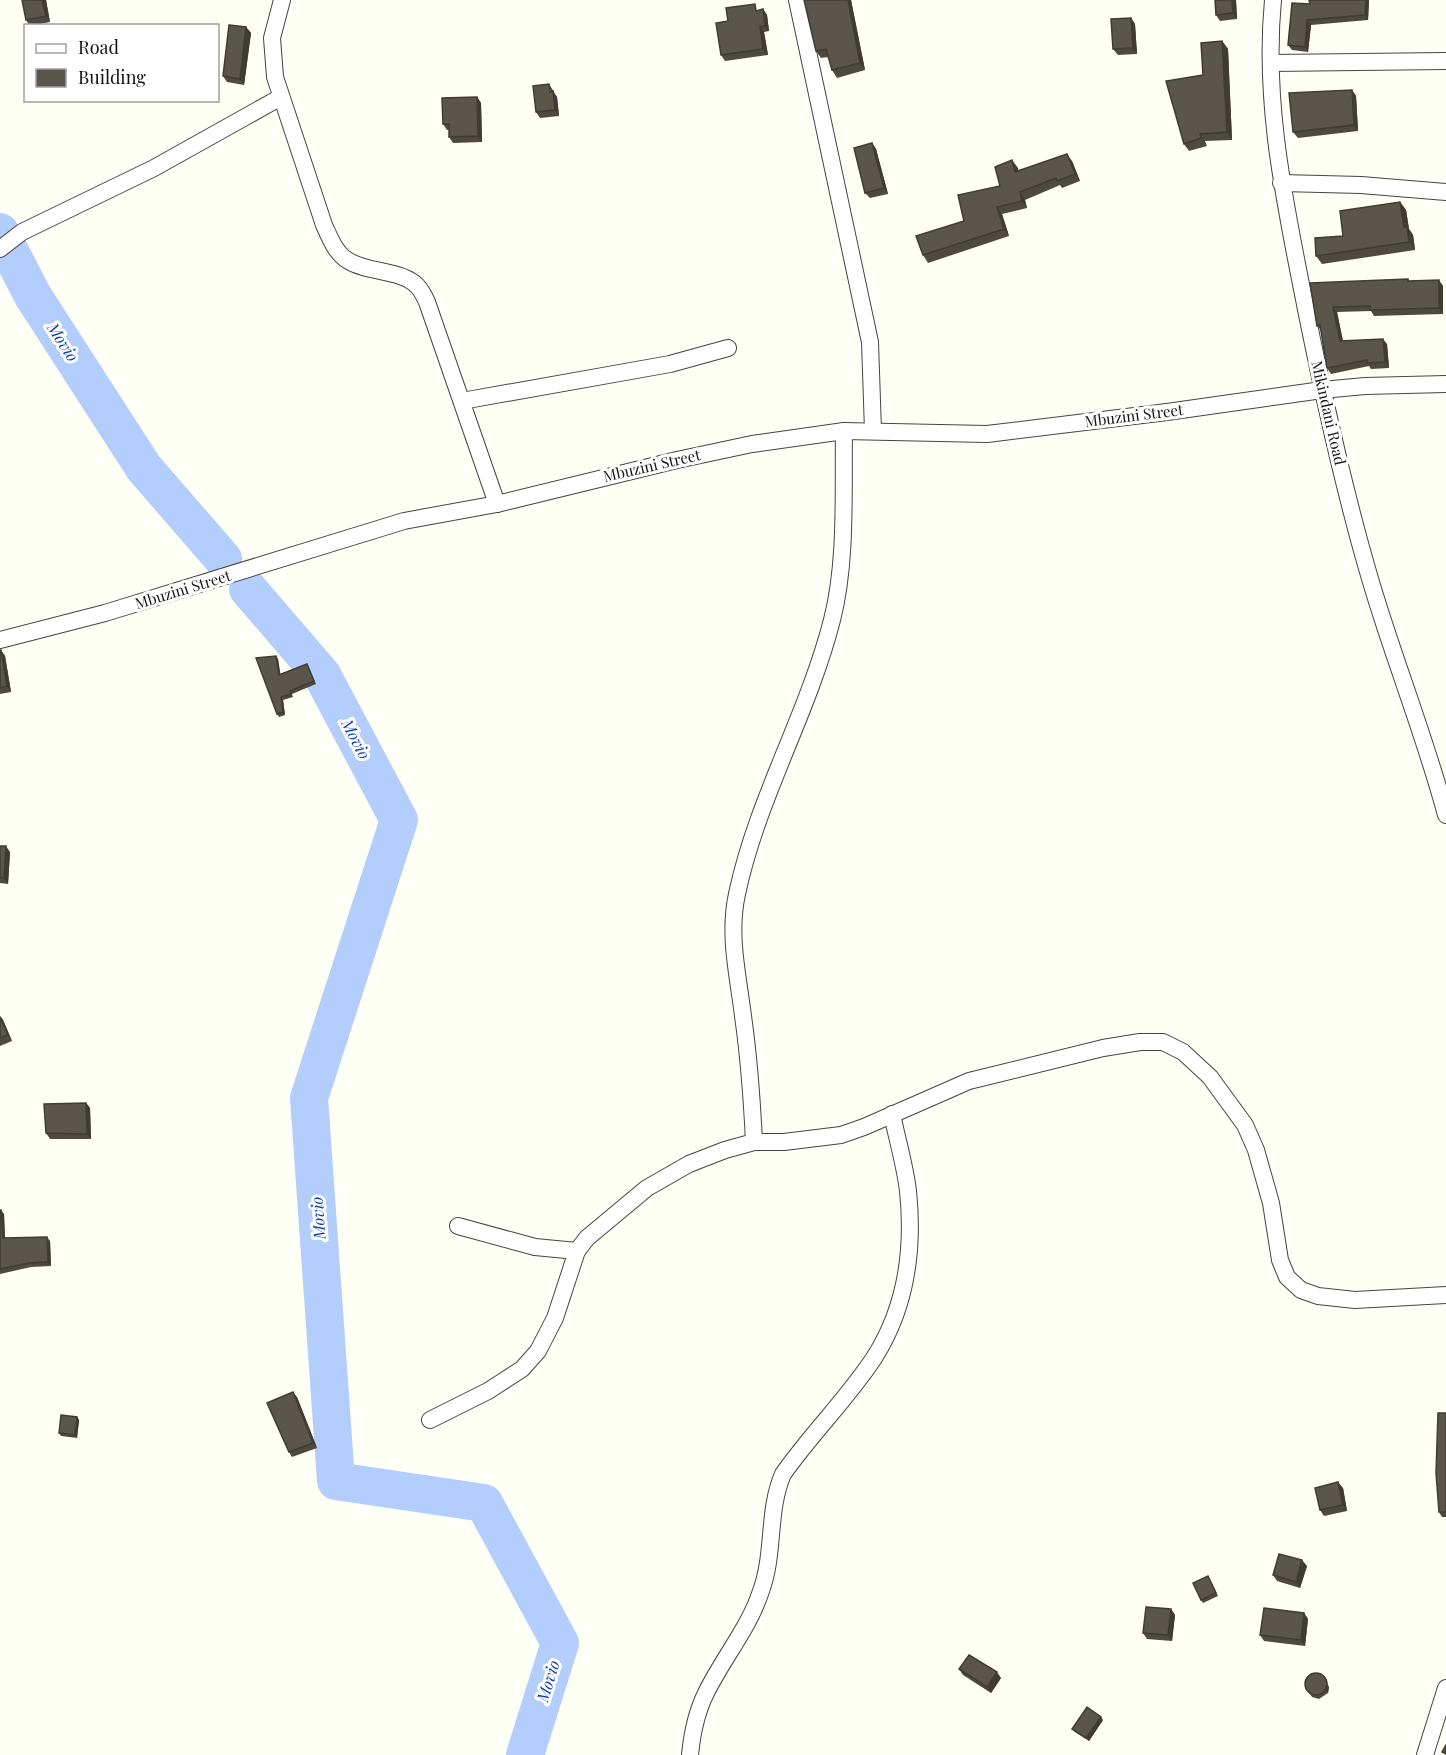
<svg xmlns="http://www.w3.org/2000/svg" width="1446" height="1755" viewBox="0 0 1446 1755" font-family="'Playfair Display',serif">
<rect width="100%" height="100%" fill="#fefff5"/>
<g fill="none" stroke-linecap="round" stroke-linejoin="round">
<g stroke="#b3cdfd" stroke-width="38">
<path d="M0,232l33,64 111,172 79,91"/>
<path d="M248,589l74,86 77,145 -90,278 27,383 148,22 76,140 -35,112"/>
</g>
<defs>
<g id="minor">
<path d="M282,0l-10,38 3,39 49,148c6,13 11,27 23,35 20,13 48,9 67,23 7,5 10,13 13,19l70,202"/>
<path d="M797,0l73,342 3,89"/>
<path d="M1273,0c-9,93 8,183 26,274 20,103 42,207 72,308 23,78 54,154 75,233"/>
<path d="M1271,63l175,-2"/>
<path d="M1281,183l80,2 85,7"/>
<path d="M0,249l22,-17 132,-64 127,-71"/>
<path d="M462,401l208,-37 58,-16"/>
<path d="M0,640l105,-27 299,-92 93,-17 180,-44 75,-16 92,-13 143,3 180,-22 155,-22 43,-4 81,-2"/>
<path d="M754,1142c-2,-42 -5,-84 -11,-126 -5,-41 -15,-81 -6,-122 20,-95 71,-180 95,-274 15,-58 11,-129 12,-189"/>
<path d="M458,1226l77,21 42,4"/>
<path d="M430,1420l58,-29 34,-22 16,-18 17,-33 22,-67 10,-13 60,-50 42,-24 36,-14 29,-8h30l57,-7 23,-8 105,-46 134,-33 37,-6h23l20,10 27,25 35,48 11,25 15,53 9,57 7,17 14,13 17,6 37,4 91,-5"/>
<path d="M690,1755c2,-21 7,-44 16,-62 17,-35 43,-65 55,-102 14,-38 6,-80 22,-117 28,-40 64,-75 91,-116 32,-50 40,-109 34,-167 -3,-26 -11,-52 -16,-77"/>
<path d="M1425,1755l21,-67"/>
</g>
</defs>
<use href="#minor" stroke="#444" stroke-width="18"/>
<use href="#minor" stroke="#fff" stroke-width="16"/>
</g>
<g fill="#4e4a41">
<path d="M22,0h24l4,22 -20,4 -4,-6z"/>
<path d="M851,0l14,70 -28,8 -5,-8 -4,-13 -7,1 -5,-7z"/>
<path d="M1215,0h21l1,19 -17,2 -4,-6z"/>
<path d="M1369,0l-1,20 -57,5 -3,27 -16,-2 -4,-5 22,-41z"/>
<path d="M763,9l4,6 2,16 -5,1 4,23 -43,6 -4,-6 7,-34z"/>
<path d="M1131,18l4,6 2,30 -19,1 -5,-6z"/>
<path d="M246,27l5,6 -7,52 -17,-3 -4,-6z"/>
<path d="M1222,41l6,8 4,91 -27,1 2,5 -18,5 -5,-7 19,-69z"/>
<path d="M553,90v2l4,5 2,19 -19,2 -4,-6z"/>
<path d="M1352,90l4,6 2,35 -60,7 -5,-6z"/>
<path d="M477,97l4,6 1,39 -29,1 -4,-6v-7h-2l-4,-6z"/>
<path d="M872,143l4,6 12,45 -18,4 -5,-5z"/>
<path d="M1072,161l8,20 -18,7 -2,-3 -35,15 2,8 -25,6 7,22 -81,27 -5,-8 41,-34 54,-53v3z"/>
<path d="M1400,202l6,8 3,19 4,6 2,15 -93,14 -6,-8 27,-20z"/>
<path d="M1408,279l1,2 34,5v28l-69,2 -3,-5 -34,1 6,29 44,3 2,24 -18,1 -2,-3 -38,8 -4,-6 -6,-38 -4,-4 -7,-43z"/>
<path d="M0,650l5,6 6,36 -11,2z"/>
<path d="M276,656l2,3 2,15 27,-10 9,20 -24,10 1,3 -10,3 2,15 -6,2 -2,-3z"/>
<path d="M0,846l10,6 -2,32 -8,-1z"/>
<path d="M0,1016l3,4 9,21 -12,5z"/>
<path d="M86,1103l4,5 1,31h-41l-4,-6z"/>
<path d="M0,1210l4,4 1,24 45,3 1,25 -20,1 -31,7z"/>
<path d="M297,1397l20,51 -25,9 -3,-5z"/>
<path d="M1446,1413v104h-4l-3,-5z"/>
<path d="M77,1417l2,3 -2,18 -16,-2 -2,-3z"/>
<path d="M1343,1488l4,23 -23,5 -4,-6z"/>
<path d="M1307,1566l-7,22 -23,-7 -4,-6z"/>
<path d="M1208,1576l10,20 -15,7 -2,-3z"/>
<path d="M1171,1609l4,6 -3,26 -25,-2 -4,-6z"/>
<path d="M1304,1613l4,6 -3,27 -41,-5 -4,-6z"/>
<path d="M959,1669l42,9 -10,15 -28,-18z"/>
<path d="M1305,1687h24l-1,6 -9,6 -7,-2z"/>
<path d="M1103,1720l-14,21 -14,-9 -3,-3z"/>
</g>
<g fill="#403c35">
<path d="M42,0h4l4,22 -4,-6z"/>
<path d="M848,0h3l14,70 -5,-7z"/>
<path d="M1232,0h4l1,19 -4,-6z"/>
<path d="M1366,0h3l-1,20 -3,-5z"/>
<path d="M763,9l4,6 2,16 -4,-5z"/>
<path d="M1131,18l4,6 2,30 -4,-6z"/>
<path d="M1307,20l4,5 -3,27 -3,-5z"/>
<path d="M760,26l4,6 4,23 -5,-6z"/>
<path d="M246,27l5,6 -7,52 -4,-6z"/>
<path d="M1222,41l6,8 4,91 -5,-8z"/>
<path d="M549,84l8,13 2,19 -4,-6z"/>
<path d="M1352,90l4,6 2,35 -4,-6z"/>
<path d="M477,97l4,6 1,39 -4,-6z"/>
<path d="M872,143l4,6 12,45 -4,-6z"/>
<path d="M1067,154l5,7 8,20 -5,-7z"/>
<path d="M1012,160l6,8 2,12 -5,-8z"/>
<path d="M1020,192l5,8 2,8 -5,-7z"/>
<path d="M1400,202l6,8 3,19 4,6 2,15 -6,-8 -5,-15z"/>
<path d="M997,207l5,7 7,22 -5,-7z"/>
<path d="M1439,280l4,6v28l-4,-6z"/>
<path d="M1333,307l4,5 7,35 -4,-6z"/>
<path d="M1383,339l4,5 2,24 -4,-6z"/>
<path d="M1,650l4,6 6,36 -4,-6z"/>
<path d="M276,656l2,3 3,19 -2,-3z"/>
<path d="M281,697l2,3 2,15 -2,-3z"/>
<path d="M6,846l4,6 -2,32 -4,-6z"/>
<path d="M0,1016l3,4 9,21 -4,-6z"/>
<path d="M86,1103l4,5 1,31 -4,-5z"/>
<path d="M1,1210l3,4 1,28 -2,-4z"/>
<path d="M47,1237l3,4 1,25 -3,-4z"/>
<path d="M293,1392l4,5 20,51 -4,-5z"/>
<path d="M77,1417l2,3 -2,18 -2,-3z"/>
<path d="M1338,1482l5,6 4,23 -4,-6z"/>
<path d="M1302,1560l5,6 -7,22 -4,-6z"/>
<path d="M1171,1609l4,6 -3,26 -4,-6z"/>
<path d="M1304,1613l4,6 -3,27 -4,-6z"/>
<path d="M997,1672l4,6 -10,15 -4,-6z"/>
<path d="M1323,1675l6,12 -1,6 -2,-3z"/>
<path d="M1101,1717l2,3 -14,21 -3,-3z"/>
</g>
<g fill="#5b564c" stroke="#403c35" stroke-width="1.5">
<path d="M22,0h20l4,16 -20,4z"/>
<path d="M804,0h44l12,63 -28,7 -6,-21 -10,2z"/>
<path d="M1215,0h17l1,13 -17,2z"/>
<path d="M1309,0h57l-1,15 -58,5 -2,27 -17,-2 4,-42 18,1z"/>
<path d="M755,4l1,7 7,-2 2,17h-5l3,23 -42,6 -5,-32 12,-2 -2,-13z"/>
<path d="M1131,18l2,30 -20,1 -2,-30z"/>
<path d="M229,25l17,2 -6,52 -17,-3z"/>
<path d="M1222,41l5,91 -27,2 1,4 -17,6 -18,-63 37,-6 -2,-32z"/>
<path d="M549,84l1,8 3,-1 2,19 -19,2 -3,-26z"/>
<path d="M1352,90l2,35 -61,7 -4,-39z"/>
<path d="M477,97l1,39 -29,1v-13h-6l-1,-26z"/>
<path d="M872,143l12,45 -19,5 -11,-45z"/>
<path d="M1067,154l8,20 -18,7 -1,-3 -36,14 2,9 -25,6 7,22 -81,26 -7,-19 48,-15 -6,-26 42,-9 -5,-19 17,-7 3,12z"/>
<path d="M1400,202l4,25h3l2,15 -93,14 -1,-18 28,-2 -3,-25z"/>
<path d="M1408,279v2l31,-1v28l-69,2v-4l-37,1 7,34 43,-2 2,23 -18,1v-3l-40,8 -7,-43 -3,1 -7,-43z"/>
<path d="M0,650h1l6,36 -7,2z"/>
<path d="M276,656l3,19 28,-11 7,17 -24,10 1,3 -10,3 2,15 -6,2 -21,-56z"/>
<path d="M0,846h6l-2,32 -4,-1z"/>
<path d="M0,1017l8,18 -8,3z"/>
<path d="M86,1103l1,31 -41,-1 -2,-29z"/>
<path d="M0,1210h1l2,28 44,-1 1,25 -19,1 -29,6z"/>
<path d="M293,1392l20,51 -24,9 -22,-49z"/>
<path d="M1438,1413h8v99h-7l-3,-39z"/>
<path d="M61,1415l16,2 -2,18 -16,-2z"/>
<path d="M1338,1482l5,23 -23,5 -5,-22z"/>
<path d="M1279,1554l23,6 -6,22 -23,-7z"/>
<path d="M1208,1576l8,17 -15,7 -8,-17z"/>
<path d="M1146,1607l25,2 -3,26 -25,-2z"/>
<path d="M1264,1608l40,5 -3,27 -41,-5z"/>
<path d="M969,1655l28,17 -10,15 -28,-18z"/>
<circle cx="1316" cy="1684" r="11"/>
<path d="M1087,1707l14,10 -15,21 -14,-9z"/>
<path d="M1446,1745v9l-4,-2z"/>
</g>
<g text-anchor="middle" stroke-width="6" stroke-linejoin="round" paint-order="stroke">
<g font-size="15" fill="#111" stroke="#fff">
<text transform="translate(1328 413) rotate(77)" y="5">Mikindani Road</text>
<text transform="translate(1134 416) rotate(-7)" y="5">Mbuzini Street</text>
<text transform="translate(652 466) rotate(-13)" y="5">Mbuzini Street</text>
<text transform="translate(183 590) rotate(-17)" y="5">Mbuzini Street</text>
</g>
<g font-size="16" font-style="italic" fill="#093bb3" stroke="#fff">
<text transform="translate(63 342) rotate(57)" y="6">Movio</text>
<text transform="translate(356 739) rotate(62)" y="6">Movio</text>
<text transform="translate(318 1218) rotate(-94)" y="6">Movio</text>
<text transform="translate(548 1681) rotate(-73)" y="6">Movio</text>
</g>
</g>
<rect x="24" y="24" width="195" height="78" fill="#ffffff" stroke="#a0a0a0" stroke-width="1.5"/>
<rect x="36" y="44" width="30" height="9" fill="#ffffff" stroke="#a0a0a0" stroke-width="1.5"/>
<text x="78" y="54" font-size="18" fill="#111111">Road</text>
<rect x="36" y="69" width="30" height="18" fill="#5b564c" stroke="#a0a0a0" stroke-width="1.5"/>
<text x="78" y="84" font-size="18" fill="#111111">Building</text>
</svg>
